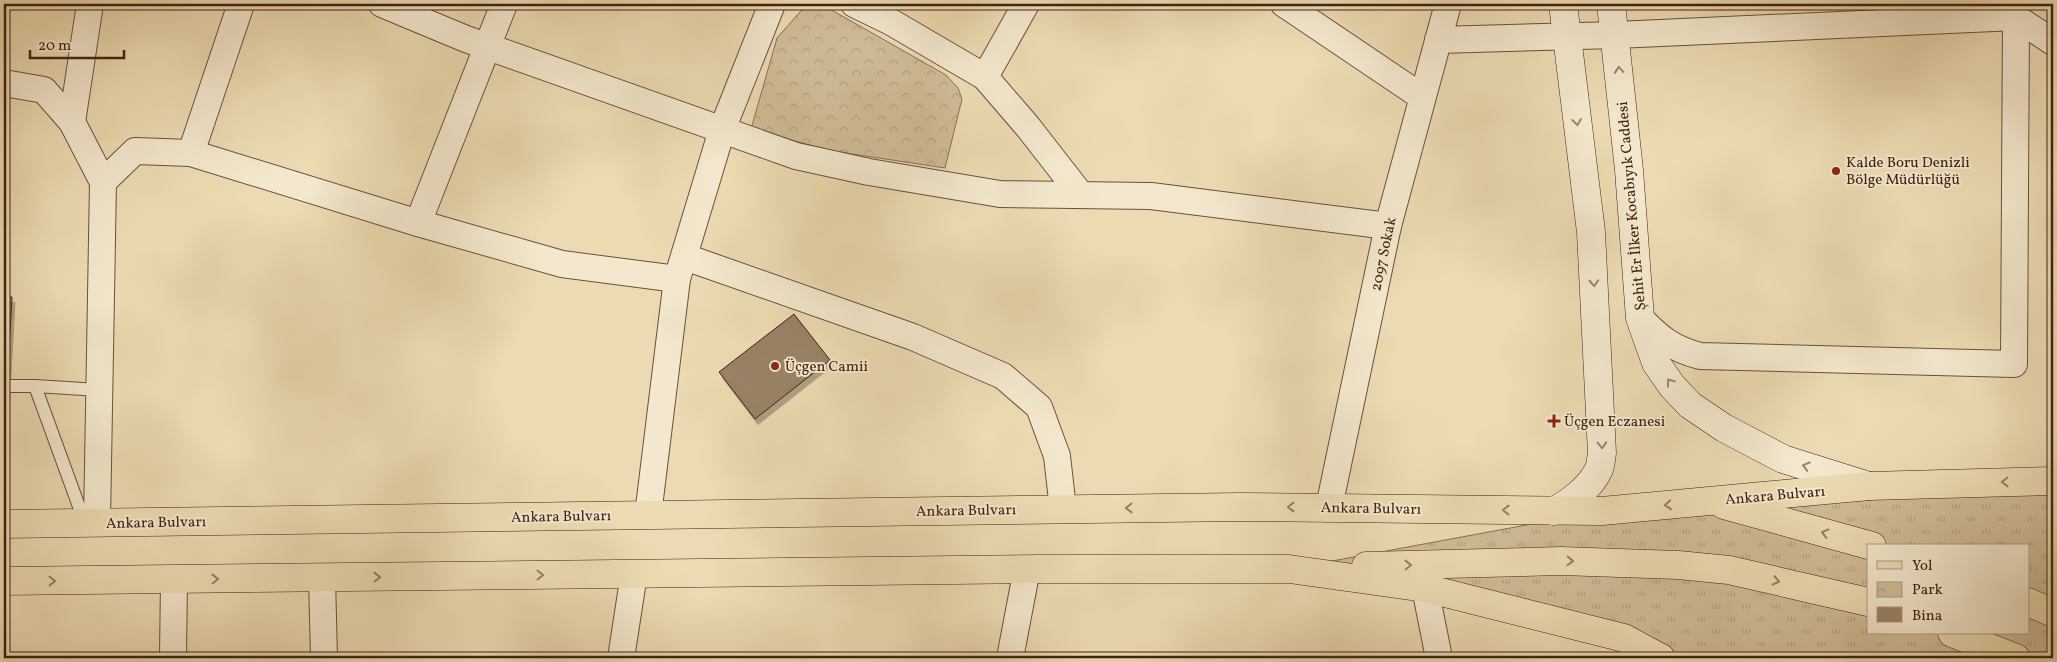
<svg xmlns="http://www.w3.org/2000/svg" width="2057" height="662" viewBox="0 0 2057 662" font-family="Vollkorn,serif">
<defs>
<pattern id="grass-tufts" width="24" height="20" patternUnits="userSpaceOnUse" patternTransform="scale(1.25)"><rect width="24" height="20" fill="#cfbc97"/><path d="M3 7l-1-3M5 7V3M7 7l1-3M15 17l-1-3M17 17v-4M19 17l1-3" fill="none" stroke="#b3a181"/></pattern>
<pattern id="park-crowns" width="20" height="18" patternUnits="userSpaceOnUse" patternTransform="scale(1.25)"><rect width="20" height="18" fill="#cfbc97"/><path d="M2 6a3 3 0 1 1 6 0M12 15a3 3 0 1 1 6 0" fill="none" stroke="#b3a181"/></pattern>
<filter id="shadow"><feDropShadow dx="3" dy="5.5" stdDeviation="0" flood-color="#0004"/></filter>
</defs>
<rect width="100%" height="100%" fill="#ecdbb2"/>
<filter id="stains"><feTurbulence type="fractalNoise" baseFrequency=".004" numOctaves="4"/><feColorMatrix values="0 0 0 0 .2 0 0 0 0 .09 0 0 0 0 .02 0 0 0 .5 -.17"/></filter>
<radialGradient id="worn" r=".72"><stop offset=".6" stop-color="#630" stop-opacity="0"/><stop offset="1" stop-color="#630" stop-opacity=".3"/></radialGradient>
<path fill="url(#grass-tufts)" stroke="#886f56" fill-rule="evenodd" d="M2053,481v177h-392l-372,-89 313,-58zM1868,546h160v87h-160z"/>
<path fill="url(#park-crowns)" stroke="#886f56" d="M807,4h14l125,71 12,13 4,11 -17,69 -113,-17 -81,-22 26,-91z"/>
<g fill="#998266" stroke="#402214" filter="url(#shadow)">
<path d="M4,296l8,1 -7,126h-1z"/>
<path d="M794,314l36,46 -75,59 -36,-47z"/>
</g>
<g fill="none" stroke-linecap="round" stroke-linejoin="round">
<defs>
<g id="service">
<path d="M7,386h28l50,137"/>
<path d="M35,386l64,4"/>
</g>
<g id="minor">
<path d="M382,4l84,35 330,117 73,16 131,22 151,2 237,30"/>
<path d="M854,4l37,18 94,55 41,-73"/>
<path d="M1284,4l138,93"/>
<path d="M2004,10l49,32"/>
<path d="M1438,40l178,-5 400,-18 -2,347 -314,-8c-27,-7 -41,-18 -60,-38"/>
<path d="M985,77l43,50 53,68"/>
<path d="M4,83l40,7 28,32 31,60"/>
<path d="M72,122l18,-118"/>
<path d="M191,153l50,-149"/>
<path d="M418,223l86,-219"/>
<path d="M685,257l228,80 90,39 36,31 18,49 6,53"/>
<path d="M1329,507l59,-281 60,-222"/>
<path d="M648,515l29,-236 45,-149 50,-126"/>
<path d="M97,522l6,-340 32,-31 56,2 227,70 144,41 115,15"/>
<path d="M322,578l2,80"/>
<path d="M1425,588l14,70"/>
<path d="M173,658l1,-79"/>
<path d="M621,658l13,-84"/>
<path d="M1010,658l17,-89"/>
</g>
<g id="secondary">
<path d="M1611,4l18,166 11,148 16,45 16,23 18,19 34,23 59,31 86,27"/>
<path d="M1554,511c17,-9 37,-24 45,-42 2,-5 2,-11 3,-16l-11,-221 -28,-228"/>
</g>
<g id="primary">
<path d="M1724,505l148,41"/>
<path d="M4,524l1236,-17 362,4 267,-25 184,-5"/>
<path d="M1366,566l195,-5 117,4 51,5 139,32"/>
<path d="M4,581l1036,-12h249l136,19 199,50 37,20"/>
<path d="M2028,602l25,11"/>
<path d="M1952,633l64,25"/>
</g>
</defs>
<use href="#service" stroke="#6b503c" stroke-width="14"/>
<use href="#minor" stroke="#6b503c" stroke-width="28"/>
<use href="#secondary" stroke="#402214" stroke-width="29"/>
<use href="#primary" stroke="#402214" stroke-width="29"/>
<use href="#service" stroke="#f3e8cd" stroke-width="12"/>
<use href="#minor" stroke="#f3e8cd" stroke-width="26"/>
<use href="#secondary" stroke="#f3e8cd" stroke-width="28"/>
<use href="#primary" stroke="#ecdbb2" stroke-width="28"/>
</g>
<defs><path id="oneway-chevron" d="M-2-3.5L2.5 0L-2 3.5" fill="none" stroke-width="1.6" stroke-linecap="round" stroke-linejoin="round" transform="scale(1.25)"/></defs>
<g stroke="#9a8570">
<use href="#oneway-chevron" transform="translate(1619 70) rotate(-95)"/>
<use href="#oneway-chevron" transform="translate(1577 122) rotate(83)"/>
<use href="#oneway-chevron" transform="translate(1594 283) rotate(87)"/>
<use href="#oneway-chevron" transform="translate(1670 382) rotate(-127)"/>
<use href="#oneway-chevron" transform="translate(1602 445) rotate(88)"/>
<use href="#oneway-chevron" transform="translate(1806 466) rotate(-163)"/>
</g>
<g stroke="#967e63">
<use href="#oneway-chevron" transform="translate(2005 482) rotate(179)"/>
<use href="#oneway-chevron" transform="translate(1668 505) rotate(175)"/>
<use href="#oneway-chevron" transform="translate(1291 507) rotate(-180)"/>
<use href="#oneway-chevron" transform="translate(1129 508) rotate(179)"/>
<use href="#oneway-chevron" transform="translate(1506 510) rotate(-179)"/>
<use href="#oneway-chevron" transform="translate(1825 533) rotate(-165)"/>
<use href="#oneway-chevron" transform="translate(1570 561) rotate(2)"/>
<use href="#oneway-chevron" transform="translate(1408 565) rotate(-1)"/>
<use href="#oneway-chevron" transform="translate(540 575) rotate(-1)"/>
<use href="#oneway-chevron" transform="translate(377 577) rotate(-1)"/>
<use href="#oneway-chevron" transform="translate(215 579) rotate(-1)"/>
<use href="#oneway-chevron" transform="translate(52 581) rotate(-1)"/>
<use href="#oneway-chevron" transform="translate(1776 581) rotate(13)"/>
</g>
<g fill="#8f2418" stroke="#f3e8cd" stroke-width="2">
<circle cx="1836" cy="171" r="5"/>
<circle cx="775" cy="366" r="5"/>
<path d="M1551.5 413.5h5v5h5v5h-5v5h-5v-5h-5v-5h5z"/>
</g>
<g text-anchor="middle" stroke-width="4" stroke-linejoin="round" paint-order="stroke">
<g font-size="15" fill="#402214" stroke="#f3e8cd" text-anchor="start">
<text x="1846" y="167">Kalde Boru Denizli<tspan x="1846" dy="17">Bölge Müdürlüğü</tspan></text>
<text x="785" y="371">Üçgen Camii</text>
<text x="1564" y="426">Üçgen Eczanesi</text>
</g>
<g font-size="15" fill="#402214" stroke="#f3e8cd">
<text transform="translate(1631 206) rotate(-95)" y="5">Şehit Er İlker Kocabıyık Caddesi</text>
<text transform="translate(1383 254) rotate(-78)" y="5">2097 Sokak</text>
<text transform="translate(1775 495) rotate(-5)" y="5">Ankara Bulvarı</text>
<text transform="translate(1371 508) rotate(1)" y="5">Ankara Bulvarı</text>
<text transform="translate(966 510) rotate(-1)" y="5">Ankara Bulvarı</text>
<text transform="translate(561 516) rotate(-1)" y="5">Ankara Bulvarı</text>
<text transform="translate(156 522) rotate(-1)" y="5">Ankara Bulvarı</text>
</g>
</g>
<rect width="2057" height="662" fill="none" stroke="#ecdbb2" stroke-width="20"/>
<rect x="5" y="5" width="2047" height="652" fill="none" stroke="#402214" stroke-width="2.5"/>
<rect x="10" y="10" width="2037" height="642" fill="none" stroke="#402214"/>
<rect x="1867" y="544" width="162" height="90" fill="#f3e8cd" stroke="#ab9983"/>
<rect x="1877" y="561" width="25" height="8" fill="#ecdbb2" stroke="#ab9983"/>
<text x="1912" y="570" font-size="15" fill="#402214">Yol</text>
<rect x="1877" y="582" width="25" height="15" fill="url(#park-crowns)" stroke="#ab9983"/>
<text x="1912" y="594" font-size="15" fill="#402214">Park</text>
<rect x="1877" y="607" width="25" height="15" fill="#998266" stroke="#ab9983"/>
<text x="1912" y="620" font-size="15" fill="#402214">Bina</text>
<path d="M30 50v8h94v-8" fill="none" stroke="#402214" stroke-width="2.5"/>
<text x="38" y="50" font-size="15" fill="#402214" stroke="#f3e8cd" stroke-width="4" paint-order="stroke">20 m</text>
<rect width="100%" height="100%" filter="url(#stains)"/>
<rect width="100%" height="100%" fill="url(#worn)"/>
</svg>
